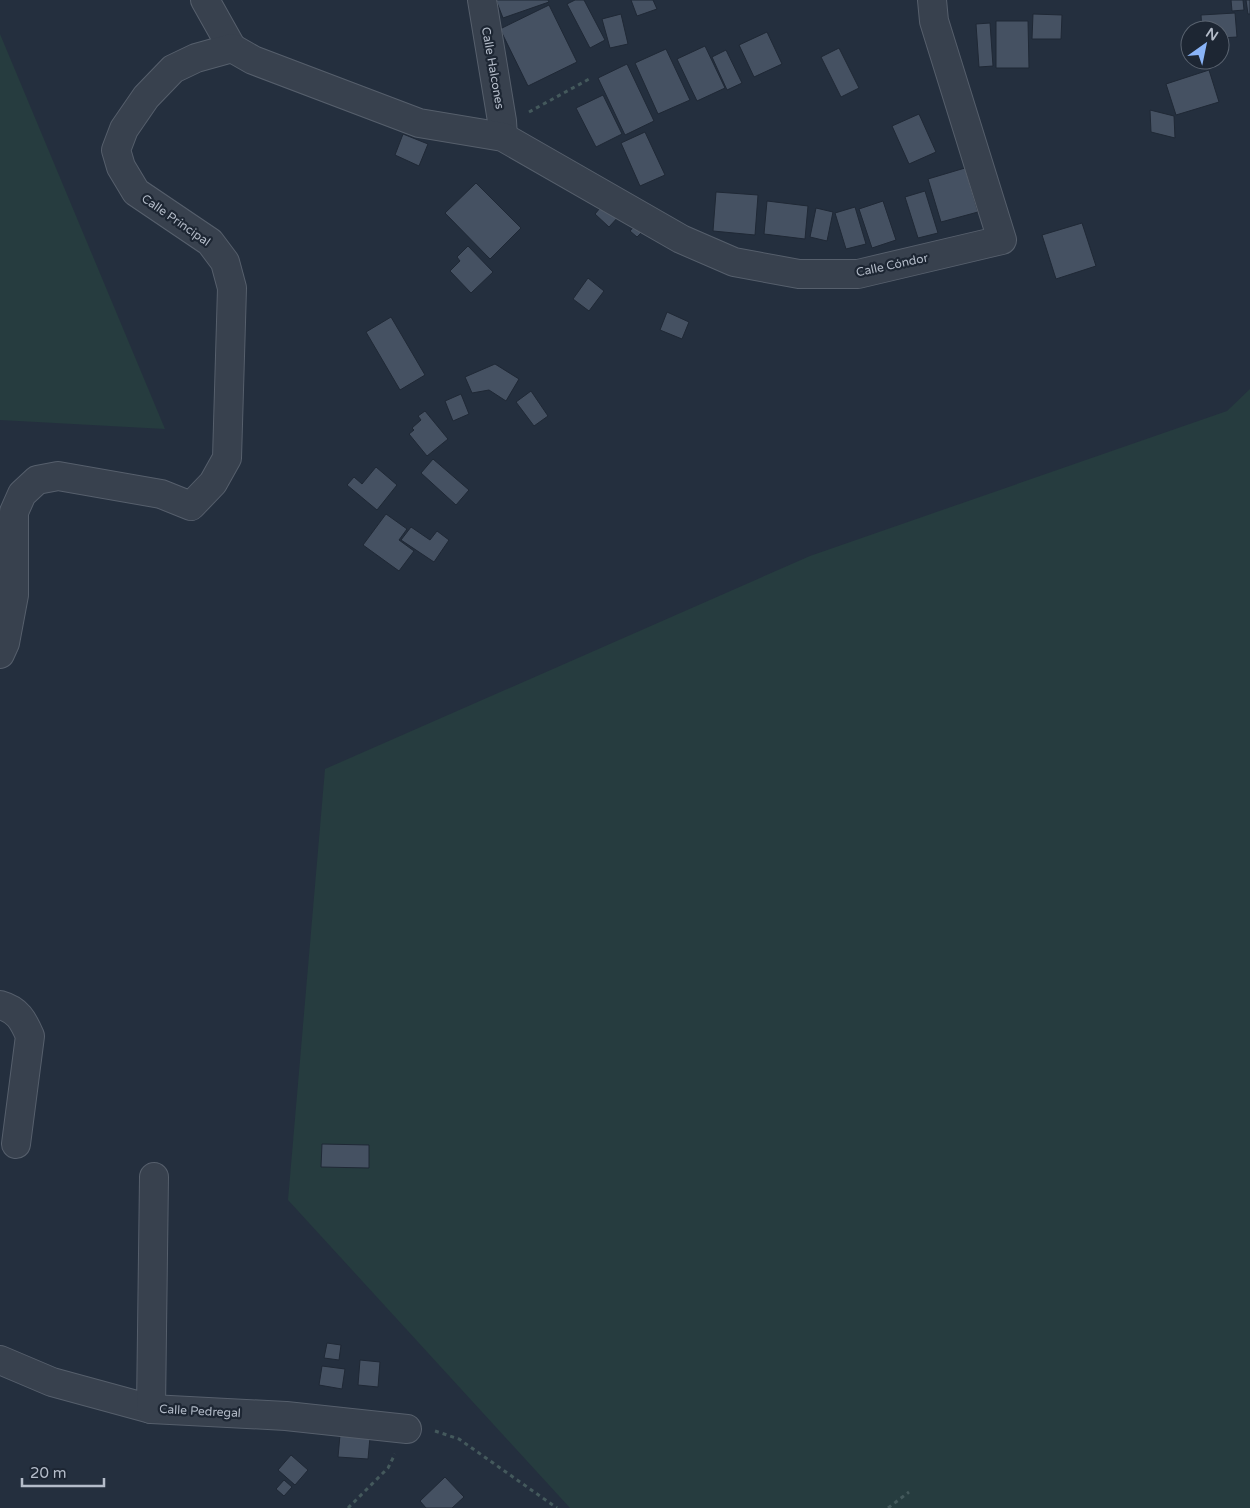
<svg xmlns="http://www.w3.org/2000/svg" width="1250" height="1508" viewBox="0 0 1250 1508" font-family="'Varela Round',sans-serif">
<rect width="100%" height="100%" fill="#242f3e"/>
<g fill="#263c3f">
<path d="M0,34l165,395 -165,-9z"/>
<path d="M1250,389v1119h-680l-282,-308 37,-431 485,-213 417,-145z"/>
</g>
<g fill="#455162" stroke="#1f2835">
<path d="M496,0h52l1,2 -46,16z"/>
<path d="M575,0h9l21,40 -15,8 -23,-44z"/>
<path d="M631,0h22l4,9 -20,7z"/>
<path d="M1231,0h12l1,10 -12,1z"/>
<path d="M1246,0h4v14h-2z"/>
<path d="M549,5l28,57 -49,24 -28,-57z"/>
<path d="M1235,13l2,24 -17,1v-8h-18l-1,-15z"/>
<path d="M621,14l7,30 -18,4 -8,-29z"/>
<path d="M1033,14l29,1 -1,24h-29z"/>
<path d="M996,21h32l1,47h-33z"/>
<path d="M990,23l3,43 -14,1 -3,-43z"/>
<path d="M767,32l15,32 -28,13 -15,-32z"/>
<path d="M705,46l20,42 -28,13 -20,-42z"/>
<path d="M839,48l20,40 -18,9 -20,-40z"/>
<path d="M666,49l24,51 -32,14 -23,-51z"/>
<path d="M726,50l16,33 -15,7 -15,-33z"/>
<path d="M627,64l27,57 -29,14 -27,-57z"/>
<path d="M1209,70l10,32 -43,13 -10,-31z"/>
<path d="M603,95l19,39 -26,13 -20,-39z"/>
<path d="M1150,110l24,6 1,22 -24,-6z"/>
<path d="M919,114l17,38 -27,12 -17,-38z"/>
<path d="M645,132l20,43 -25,11 -19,-43z"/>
<path d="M403,134l25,10 -9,22 -24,-11z"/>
<path d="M965,168l13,44 -37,10 -13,-43z"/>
<path d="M476,183l45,45 -31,31 -45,-46z"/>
<path d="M925,191l13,42 -20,5 -13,-41z"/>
<path d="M716,192l42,3 -3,40 -42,-4z"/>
<path d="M767,201l41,5 -3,33 -41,-5z"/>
<path d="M883,201l13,39 -24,8 -13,-39z"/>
<path d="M605,202l15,13 -11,12 -14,-13z"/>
<path d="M855,207l11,37 -20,5 -11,-36z"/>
<path d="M816,208l17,4 -6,29 -17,-4z"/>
<path d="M1082,223l14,43 -40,13 -14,-44z"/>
<path d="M636,224l7,7 -6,6 -7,-6z"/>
<path d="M468,246l25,26 -22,21 -21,-22 10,-10 -3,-4z"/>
<path d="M588,278l16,13 -15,20 -16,-12z"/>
<path d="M667,312l22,10 -7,17 -22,-9z"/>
<path d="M391,317l34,58 -25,15 -34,-58z"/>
<path d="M495,364l24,15 -13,22 -17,-11 -17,3 -7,-16z"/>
<path d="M531,391l17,25 -14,10 -18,-24z"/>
<path d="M461,394l8,20 -16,7 -8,-20z"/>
<path d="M425,411l23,28 -21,17 -18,-22 5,-4 -2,-2 9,-8 -3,-4z"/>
<path d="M433,459l36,31 -13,15 -35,-32z"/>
<path d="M376,467l21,18 -20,25 -30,-25 7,-8 8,7z"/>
<path d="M386,514l21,15 -8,11 15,11 -15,20 -36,-26z"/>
<path d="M411,527l19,13 7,-9 12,9 -15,22 -33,-22z"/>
<path d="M322,1144l47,1v23l-48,-1z"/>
<path d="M327,1343l14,2 -2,15 -15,-2z"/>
<path d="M360,1360l20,2 -2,25 -20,-2z"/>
<path d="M322,1366l23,3 -3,20 -23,-4z"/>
<path d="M340,1435l30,2 -2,22 -30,-2z"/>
<path d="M291,1455l17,15 -13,15 -17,-15z"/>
<path d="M445,1477l19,20 -12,11h-26l-6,-7z"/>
<path d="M284,1480l8,7 -8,9 -8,-7z"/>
</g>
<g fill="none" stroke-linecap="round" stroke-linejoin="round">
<defs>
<g id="street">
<path d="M205,0l27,48"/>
<path d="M482,0l20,121 1,16"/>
<path d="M0,654l5,-11 9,-48v-83l8,-18 15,-14 21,-4 103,18 30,12 22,-23 14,-25 5,-170 -7,-26 -15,-20 -74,-50 -15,-25 -5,-17 8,-21 22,-32 27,-28 23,-11 36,-10 21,12 166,63 84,14 178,102 53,23 65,12h59l144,-34 -68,-219 -2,-21"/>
<path d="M0,1005c18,5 23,15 30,31l-14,108"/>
<path d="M0,1360l52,22 99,27 135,7 121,13"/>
<path d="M151,1409l3,-232"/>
</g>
</defs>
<use href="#street" stroke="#565f6c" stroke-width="30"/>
<g stroke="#44595c" stroke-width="3" stroke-dasharray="4 4" stroke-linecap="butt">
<path d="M529,112l62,-34"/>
<path d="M435,1431l24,8 98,69"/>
<path d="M348,1508l40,-40 7,-14"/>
<path d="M888,1508l21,-16"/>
</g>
<use href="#street" stroke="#38414e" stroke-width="28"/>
</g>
<g text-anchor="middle" stroke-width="4.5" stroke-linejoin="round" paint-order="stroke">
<g font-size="12" fill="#b4bcc9" stroke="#1d2633">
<text transform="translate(493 68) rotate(80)" y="4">Calle Halcones</text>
<text transform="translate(176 220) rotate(35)" y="4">Calle Principal</text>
<text transform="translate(892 265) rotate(-12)" y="4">Calle Cóndor</text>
<text transform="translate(200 1411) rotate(3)" y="4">Calle Pedregal</text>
</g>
</g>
<g transform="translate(1205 45) rotate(33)"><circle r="24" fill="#1d2633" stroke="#59626f"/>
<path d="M0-4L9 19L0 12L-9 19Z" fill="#8ab4f8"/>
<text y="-8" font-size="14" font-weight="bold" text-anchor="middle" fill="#b4bcc9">N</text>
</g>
<path d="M22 1478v8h82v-8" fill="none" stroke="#b4bcc9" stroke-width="2.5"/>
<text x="30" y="1478" font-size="15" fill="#b4bcc9" stroke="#1d2633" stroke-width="4" paint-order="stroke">20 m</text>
</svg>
